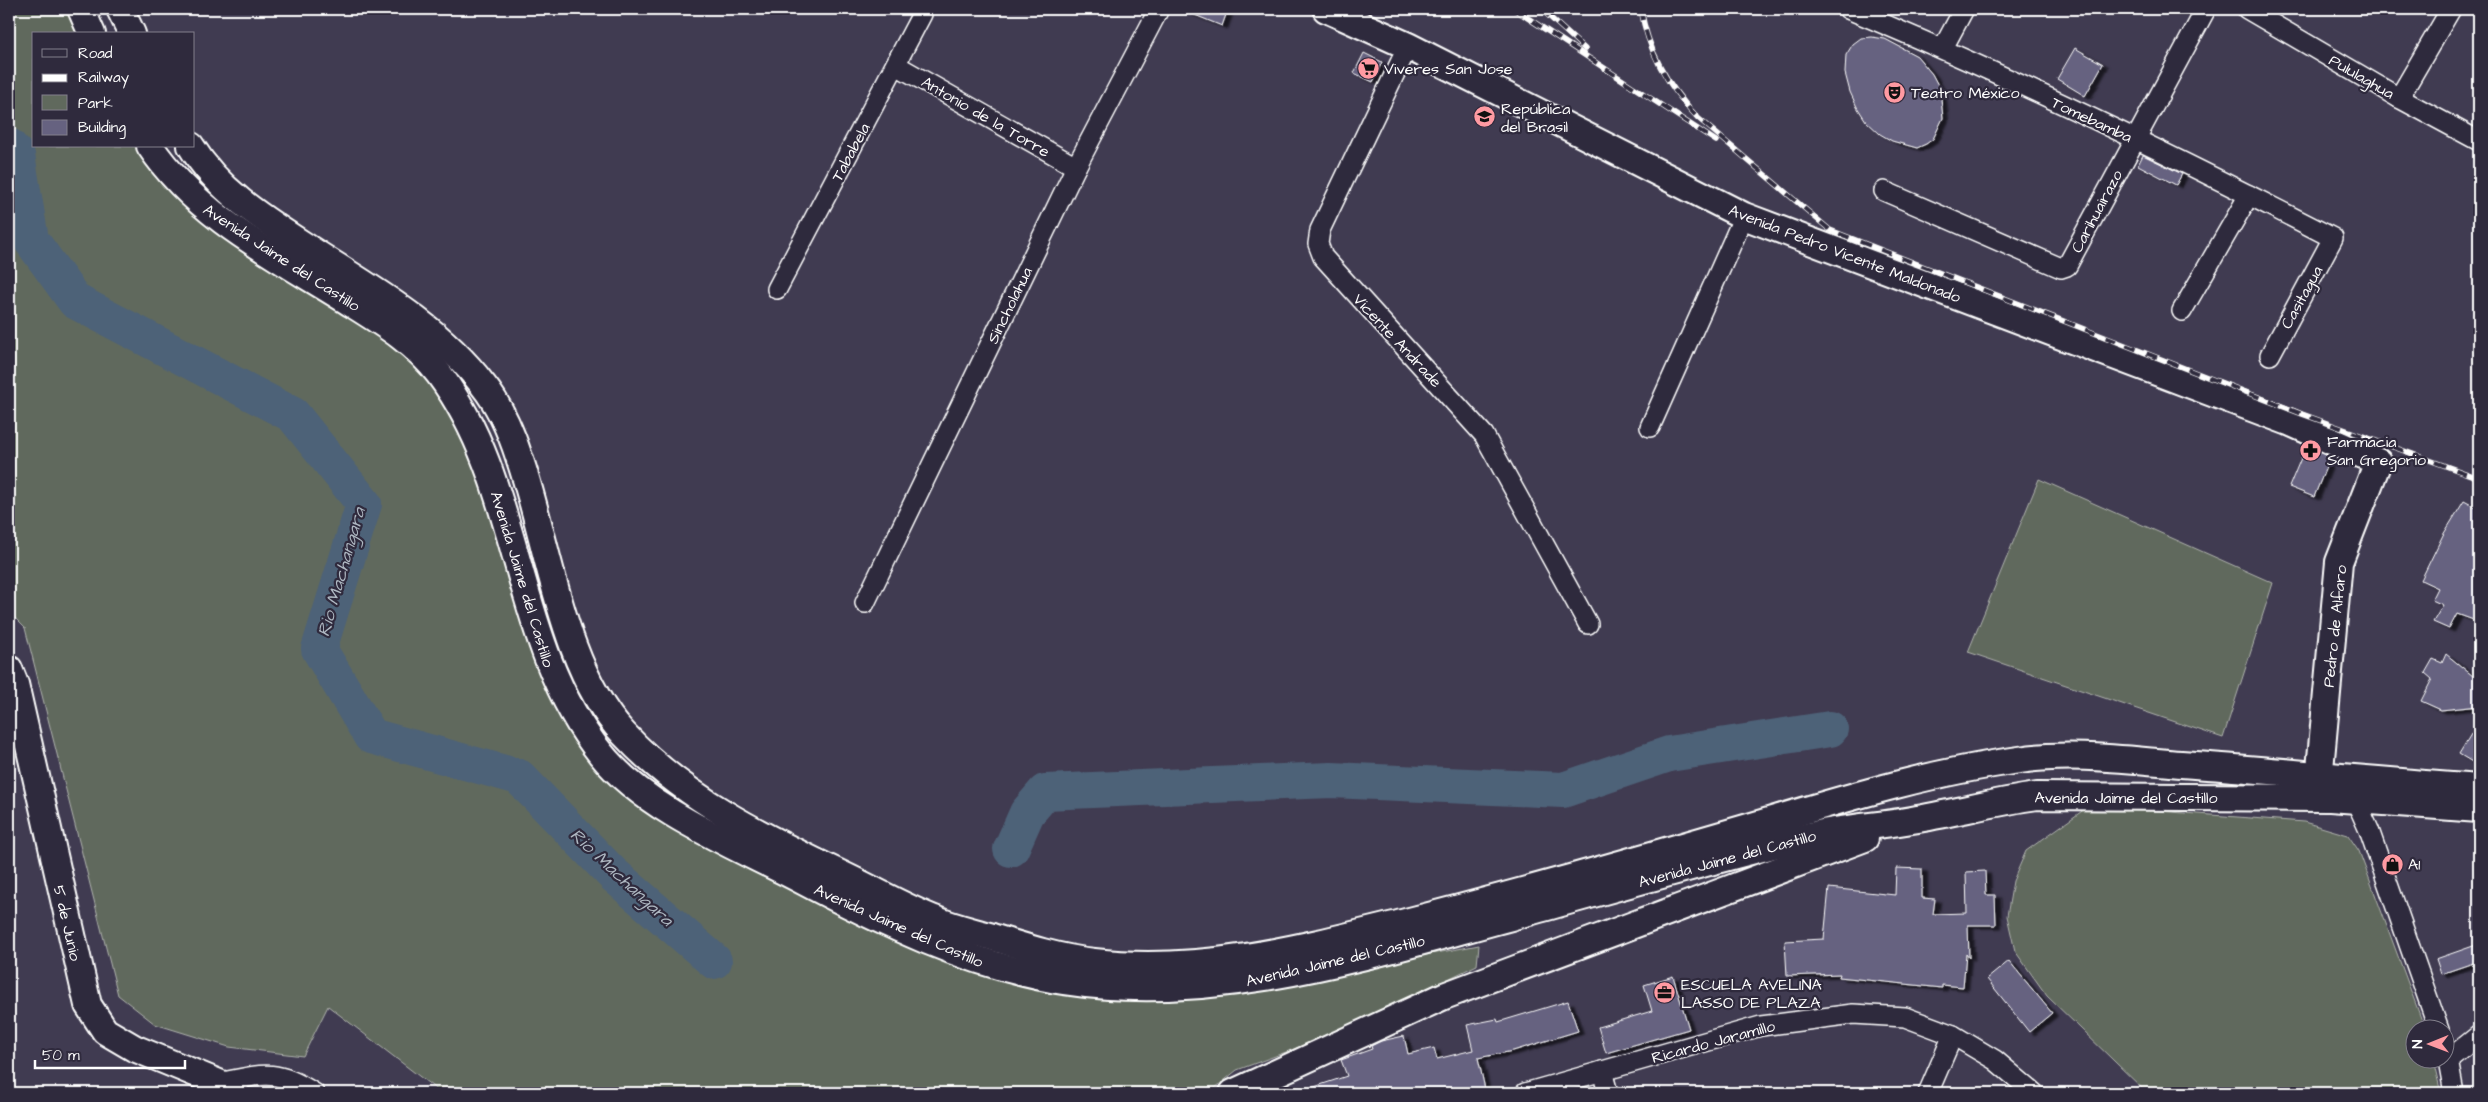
<svg xmlns="http://www.w3.org/2000/svg" width="2488" height="1102" viewBox="0 0 2488 1102" font-family="'Architects Daughter',sans-serif">
<defs>
<filter id="shadow"><feDropShadow dx="5.5" dy="3" stdDeviation="1" flood-color="#0009"/></filter>
</defs>
<rect width="100%" height="100%" fill="#403b51"/>
<filter id="ink" filterUnits="userSpaceOnUse"><feTurbulence type="fractalNoise" baseFrequency=".02" numOctaves="2"/><feDisplacementMap in="SourceGraphic" scale="10" xChannelSelector="R" yChannelSelector="G"/><feConvolveMatrix kernelMatrix="1 2 1 2 8 2 1 2 1" color-interpolation-filters="sRGB"/></filter>
<g filter="url(#ink)">
<g fill="#60695d" stroke="#b0b4ae">
<path d="M9,9h72l11,25h-58v112h112l240,183 67,70 93,288 16,31 116,110 540,166 261,-49 -2,20 -150,72 -90,33 -28,23h-768l-113,-87 -25,50 -74,-9 -74,-23 -37,-29 -93,-367 -16,-16z"/>
<path d="M2039,479l234,104 -50,155 -255,-86z"/>
<path d="M2117,808l187,14 44,13 11,16 66,178 -9,1v30h17l8,33h-294l-100,-97 -32,-45 -8,-35 6,-35 13,-30 59,-42z"/>
</g>
<g fill="none" stroke-linecap="round" stroke-linejoin="round">
<g stroke="#4d6278" stroke-width="36">
<path d="M9,146l8,9 14,85 44,61 218,114 71,89 -45,145 52,87 148,41 94,97 101,87"/>
<path d="M1011,849l16,-36 18,-21 286,-12 232,10 106,-36 161,-25"/>
</g>
</g>
<g fill="#666280" stroke="#fff" filter="url(#shadow)">
<path d="M1180,9h48l-6,17z"/>
<path d="M1872,37l13,2 32,17 15,18 8,15 3,29 -10,21 -7,5 -9,4 -25,-7 -12,-7 -14,-13 -9,-14 -7,-15 -5,-19 1,-18 7,-11 8,-6z"/>
<path d="M2075,48l28,16 -18,32 -28,-17z"/>
<path d="M1364,53l18,9 -9,20 -19,-9z"/>
<path d="M2143,155l39,19 -6,11 -38,-20z"/>
<path d="M2306,446l24,11 -16,40 -25,-10z"/>
<path d="M2464,501l15,8v113l-22,-8 -8,15 -16,-7 10,-17 -11,-5 6,-12 -17,-8 22,-45z"/>
<path d="M2446,654l33,27v25l-38,4 -20,-9 11,-22 -7,-6 8,-14 9,4z"/>
<path d="M2479,721v45l-20,-12z"/>
<path d="M1896,868l26,1v29l13,1 -2,15 34,-1 -1,-41 19,-1 1,24h9l1,30h-28l1,33 -3,-4 -3,33 -21,-2v3l-103,-11 1,-3 -53,2 -2,-35 39,-2 5,-51 66,7z"/>
<path d="M2479,944v17l-38,13 -5,-15z"/>
<path d="M2009,961l43,52 -23,19 -42,-53z"/>
<path d="M1673,976l16,53 -83,24 -8,-26 54,-16 -8,-26z"/>
<path d="M1568,1001l10,30 -65,20 -35,7 7,31 -20,4h-159l-1,-3 42,-14 -6,-16 31,-11 -1,-3 10,-5 23,-5 4,18 26,-6 3,11 36,-9 -6,-25 30,-6 1,3z"/>
</g>
<g fill="none" stroke-linecap="round" stroke-linejoin="round">
<defs>
<g id="street">
<path d="M1848,9c165,68 326,147 485,229l-63,117"/>
<path d="M2247,9l152,89 80,43"/>
<path d="M1408,46l-88,184 -2,14 5,13 161,178 104,189"/>
<path d="M1943,48l21,-39"/>
<path d="M896,65l180,102"/>
<path d="M2399,98l52,-89"/>
<path d="M1884,191l177,77 6,-2 139,-257"/>
<path d="M777,289l145,-275"/>
<path d="M2182,311l67,-116"/>
<path d="M1650,427l94,-211"/>
<path d="M865,603l211,-436 83,-158"/>
<path d="M2354,790l2,11 13,29 70,200"/>
<path d="M2446,1049l8,44"/>
<path d="M2449,1059l30,-24"/>
<path d="M1602,1071l6,22"/>
<path d="M219,1083c43,-9 57,-15 95,10"/>
<path d="M1525,1093l236,-67 92,-12 52,3 48,18 42,25 39,33"/>
<path d="M1928,1093l25,-58"/>
</g>
<g id="secondary">
<path d="M81,9l11,25"/>
<path d="M120,9l12,25"/>
<path d="M1326,9l82,37 336,170 545,206 89,40 -39,100 -21,229"/>
<path d="M150,146c48,72 128,111 199,156 32,20 67,41 90,72 85,114 72,268 162,380 45,56 130,90 194,123 83,44 175,89 268,104 159,25 315,-29 466,-69 93,-26 186,-53 280,-76 33,-8 69,-10 103,-16 42,-7 82,-18 125,-24l293,2 149,11"/>
<path d="M191,146c27,44 69,71 111,98 64,42 134,79 181,141 17,21 28,47 36,72 30,86 42,210 105,277 62,67 146,106 227,145 29,14 57,30 86,41 17,7 35,11 52,16 35,11 69,22 105,26 106,12 206,-14 308,-39 114,-29 227,-61 340,-94 92,-27 182,-56 277,-69 53,-8 109,0 162,4 100,7 199,17 298,24"/>
<path d="M9,669l6,15 73,321 17,26 29,17 85,35 17,10"/>
<path d="M1233,1093l211,-97 421,-158"/>
</g>
</defs>
<use href="#street" stroke="#fff" stroke-width="22"/>
<use href="#secondary" stroke="#fff" stroke-width="30"/>
<use href="#street" stroke="#2f2a3d" stroke-width="19"/>
<use href="#secondary" stroke="#2f2a3d" stroke-width="26"/>
<defs>
<g id="rail">
<path d="M1514,9l202,132"/>
<path d="M1541,9l44,40"/>
<path d="M1641,9c7,43 27,78 57,109l132,112 472,184 177,64"/>
</g>
</defs>
<use href="#rail" stroke="#fff" stroke-width="5.5"/>
<use href="#rail" stroke="#2f2a3d" stroke-width="4" stroke-dasharray="11" stroke-linecap="butt"/>
</g>
</g>
<defs>
<symbol id="supermarket-disc" viewBox="-11 -11 22 22"><circle r="9.5" fill="#ff9aa2" stroke="#2f2a3d"/><path d="M-6-5.5h2.5l.6 2H6L4.5 2H-2.5L-4.4-4H-6ZM-1.5 3.2a1.3 1.3 0 1 0 .1 0ZM3 3.2a1.3 1.3 0 1 0 .1 0Z" fill="#111"/></symbol>
<symbol id="theatre-disc" viewBox="-11 -11 22 22"><circle r="9.5" fill="#ff9aa2" stroke="#2f2a3d"/><path d="M-5-5.5Q0-4 5-5.5V0Q5 5 0 6Q-5 5-5 0ZM-3.3-2.5H-1v1.5H-3.3ZM1-2.5H3.3v1.5H1ZM-2.8 1Q0 5.5 2.8 1Z" fill="#111"/></symbol>
<symbol id="school-disc" viewBox="-11 -11 22 22"><circle r="9.5" fill="#ff9aa2" stroke="#2f2a3d"/><path d="M0-5L7-2L0 1L-7-2ZM-4 1L0 2.5L4 1V4Q0 6-4 4Z" fill="#111"/></symbol>
<symbol id="pharmacy-disc" viewBox="-11 -11 22 22"><circle r="9.5" fill="#ff9aa2" stroke="#2f2a3d"/><path d="M-2-6h4v4h4v4h-4v4h-4v-4h-4v-4h4Z" fill="#111"/></symbol>
<symbol id="shop-disc" viewBox="-11 -11 22 22"><circle r="9.5" fill="#ff9aa2" stroke="#2f2a3d"/><path d="M-5-2.5h2.3a2.7 3.5 0 0 1 5.4 0H5L5.5 6h-11ZM-1.5-2.5h3a1.5 2.3 0 0 0-3 0Z" fill="#111"/></symbol>
<symbol id="office-disc" viewBox="-11 -11 22 22"><circle r="9.5" fill="#ff9aa2" stroke="#2f2a3d"/><path d="M-6-3h4V-5.5h4V-3h4V5H-6ZM-1-4.5V-3h2v-1.5ZM-6 0V1H6V0Z" fill="#111"/></symbol>
</defs>
<g fill-rule="evenodd">
<use href="#supermarket-disc" x="1356" y="56" width="25" height="25"/>
<use href="#theatre-disc" x="1882" y="80" width="25" height="25"/>
<use href="#school-disc" x="1472" y="104" width="25" height="25"/>
<use href="#pharmacy-disc" x="2298" y="438" width="25" height="25"/>
<use href="#shop-disc" x="2380" y="852" width="25" height="25"/>
<use href="#office-disc" x="1652" y="980" width="25" height="25"/>
</g>
<g text-anchor="middle" stroke-width="4.5" stroke-linejoin="round" paint-order="stroke">
<g font-size="16" fill="#fff" stroke="#2f2a3d" text-anchor="start">
<text x="1384" y="74">Viveres San Jose</text>
<text x="1911" y="98">Teatro México</text>
<text x="1501" y="114">República<tspan x="1501" dy="18">del Brasil</tspan></text>
<text x="2327" y="447">Farmacia<tspan x="2327" dy="18">San Gregorio</tspan></text>
<text x="2408" y="870">A1</text>
<text x="1681" y="990">ESCUELA AVELINA<tspan x="1681" dy="18">LASSO DE PLAZA</tspan></text>
</g>
<g font-size="16" fill="#fff" stroke="#2f2a3d">
<text transform="translate(2362 76) rotate(30)" y="6">Pululaghua</text>
<text transform="translate(986 116) rotate(30)" y="6">Antonio de la Torre</text>
<text transform="translate(2092 119) rotate(25)" y="6">Tomebamba</text>
<text transform="translate(850 152) rotate(-62)" y="6">Tababela</text>
<text transform="translate(2096 211) rotate(-62)" y="6">Carihuairazo</text>
<text transform="translate(1845 253) rotate(21)" y="6">Avenida Pedro Vicente Maldonado</text>
<text transform="translate(282 257) rotate(33)" y="6">Avenida Jaime del Castillo</text>
<text transform="translate(2301 297) rotate(-61)" y="6">Casitagua</text>
<text transform="translate(1009 305) rotate(-64)" y="6">Sincholahua</text>
<text transform="translate(1398 340) rotate(47)" y="6">Vicente Andrade</text>
<text transform="translate(523 579) rotate(73)" y="6">Avenida Jaime del Castillo</text>
<text transform="translate(2334 626) rotate(-84)" y="6">Pedro de Alfaro</text>
<text x="2126" y="803">Avenida Jaime del Castillo</text>
<text transform="translate(1727 858) rotate(-15)" y="6">Avenida Jaime del Castillo</text>
<text transform="translate(68 923) rotate(77)" y="6">5 de Junio</text>
<text transform="translate(899 925) rotate(24)" y="6">Avenida Jaime del Castillo</text>
<text transform="translate(1335 960) rotate(-13)" y="6">Avenida Jaime del Castillo</text>
<text transform="translate(1713 1041) rotate(-15)" y="6">Ricardo Jaramillo</text>
</g>
<g font-size="18" font-style="italic" fill="#afb8c2" stroke="#2f2a3d">
<text transform="translate(341 572) rotate(-74)" y="6">Rio Machangara</text>
<text transform="translate(622 877) rotate(43)" y="6">Rio Machangara</text>
</g>
</g>
<rect width="2488" height="1102" fill="none" stroke="#2f2a3d" stroke-width="30"/>
<rect x="15" y="15" width="2458" height="1072" fill="none" stroke="#fff" stroke-width="2" filter="url(#ink)"/>
<rect x="32" y="32" width="162" height="115" fill="#2f2a3d" stroke="#827f8b"/>
<rect x="42" y="49" width="25" height="8" fill="#2f2a3d" stroke="#827f8b"/>
<text x="78" y="58" font-size="15" fill="#ffffff">Road</text>
<rect x="42" y="74" width="25" height="8" fill="#ffffff" stroke="#827f8b"/>
<text x="78" y="82" font-size="15" fill="#ffffff">Railway</text>
<rect x="42" y="95" width="25" height="15" fill="#60695d" stroke="#827f8b"/>
<text x="78" y="108" font-size="15" fill="#ffffff">Park</text>
<rect x="42" y="120" width="25" height="15" fill="#666280" stroke="#827f8b"/>
<text x="78" y="132" font-size="15" fill="#ffffff">Building</text>
<g transform="translate(2430 1044) rotate(269)"><circle r="24" fill="#2f2a3d" stroke="#827f8b"/>
<path d="M0-4L9 19L0 12L-9 19Z" fill="#ff9aa2"/>
<text y="-8" font-size="14" font-weight="bold" text-anchor="middle" fill="#ffffff">N</text>
</g>
<path d="M35 1060v8h150v-8" fill="none" stroke="#ffffff" stroke-width="2.5"/>
<text x="42" y="1060" font-size="15" fill="#ffffff" stroke="#2f2a3d" stroke-width="4" paint-order="stroke">50 m</text>
</svg>
